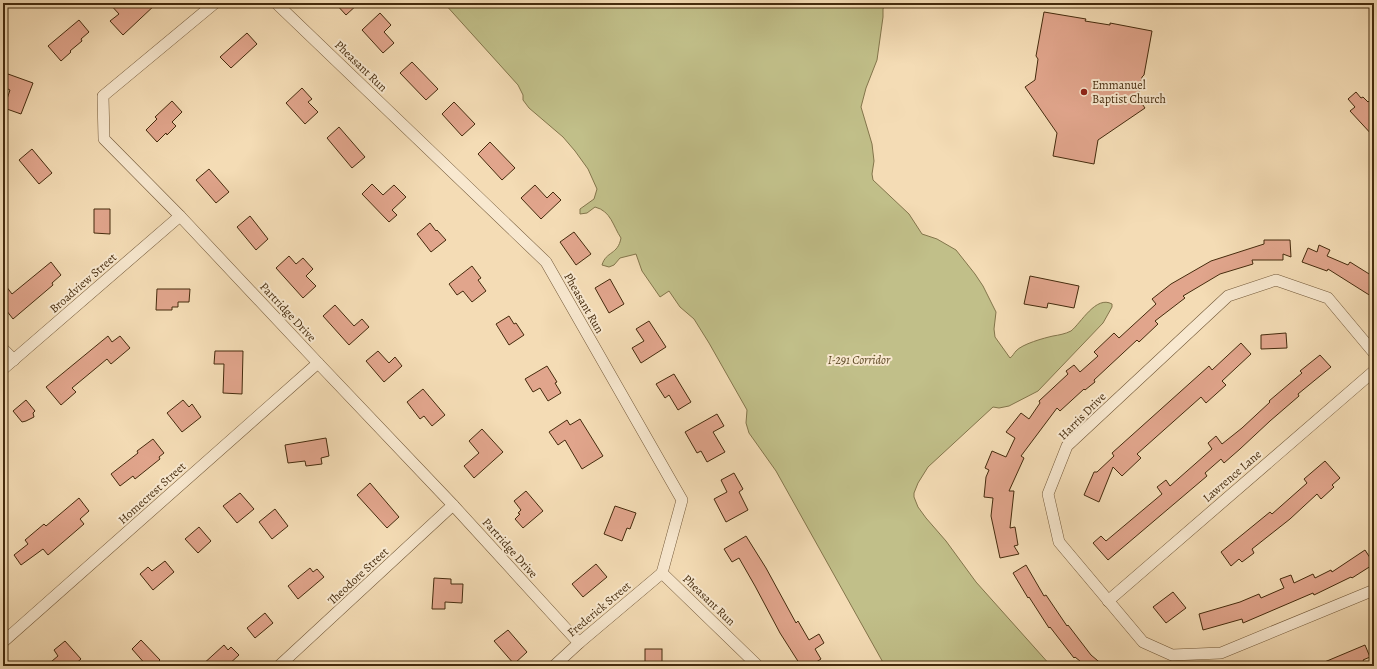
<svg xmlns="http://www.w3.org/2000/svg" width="1377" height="669" viewBox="0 0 1377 669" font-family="Alegreya,serif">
<rect width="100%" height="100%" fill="#f4dcb5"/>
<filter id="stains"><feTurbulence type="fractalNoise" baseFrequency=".005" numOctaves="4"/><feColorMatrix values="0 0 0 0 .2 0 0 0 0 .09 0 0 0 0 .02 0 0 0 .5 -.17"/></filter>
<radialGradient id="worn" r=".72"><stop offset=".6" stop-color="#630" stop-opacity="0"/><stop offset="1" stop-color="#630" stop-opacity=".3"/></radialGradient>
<path fill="#c1bf89" stroke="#83754b" d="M444,3h449l-8,1 -2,5v8l-6,43 -11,28 -5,19 11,37 2,17 -2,13 1,6 36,34 13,20 15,5 19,11 19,24 8,12 13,26 -2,17 1,8 15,21c3,-2 4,-5 6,-7 6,-7 28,-13 37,-15 6,-1 12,-2 18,-5 10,-8 25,-36 41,-27v3l-9,16 -65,68 -29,15 -10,2 -6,-1 -65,60 -10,16 -4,10v4l4,10 8,11 20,23 30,41 75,84h-166l-109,-195 -27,-38 -3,-10 1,-13 -38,-67 -15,-24 -14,-12 -11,-16 -9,6 -18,-26 -6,-17 -16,4 -6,7 -5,2 -7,-2c4,-14 16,-10 19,-27 -8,-12 -10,-27 -26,-31l-8,6 -7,1v-5l14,-10 3,-10 -9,-20 -13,-18 -12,-14 -34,-29 -6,-8v-5l-5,-10z"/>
<g fill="#e1a58c" stroke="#452b0d">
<path d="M109,3h48l-34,32 -13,-14 9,-7z"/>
<path d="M335,3h24l-13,12z"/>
<path d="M1044,12l42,7 -1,2 25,4v-2l42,8 -8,44 -2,2 -4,21 7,10 -47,32 -4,24 -41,-8 4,-23 -32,-46 10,-7 3,-21 -2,-3z"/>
<path d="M380,13l11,12 -7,7 10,11 -11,10 -21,-23z"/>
<path d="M79,20l10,12 -8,7 1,2 -12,10 1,1 -10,9 -13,-15z"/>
<path d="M247,33l10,11 -26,24 -11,-11z"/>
<path d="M412,62l26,27 -12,11 -26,-27z"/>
<path d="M8,74l25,9 -12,31 -17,-6 6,-18 -6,-3z"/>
<path d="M302,88l10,11 -4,3 10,10 -13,12 -19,-21z"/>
<path d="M1356,92l5,6 2,-1 5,5 6,-5v40l-24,-26 5,-4 -7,-8z"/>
<path d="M172,101l10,11 -10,10 4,4 -9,9 -1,-2 -9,9 -11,-12 11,-11 -2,-2z"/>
<path d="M454,102l21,22 -13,12 -20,-22z"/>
<path d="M339,127l26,30 -13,11 -25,-30z"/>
<path d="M490,142l25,26 -13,12 -24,-26z"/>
<path d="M32,149l20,24 -13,11 -20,-24z"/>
<path d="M209,169l20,23 -13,11 -20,-23z"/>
<path d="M372,184l11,11 11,-10 12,12 -14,13 5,5 -8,7 -27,-28z"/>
<path d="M535,185l12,13 6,-6 8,8 -20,19 -20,-21z"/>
<path d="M94,209h16v25l-16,-1z"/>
<path d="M250,216l18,23 -12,11 -19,-23z"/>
<path d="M430,223l6,8 1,-1 9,10 -15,12 -14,-18z"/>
<path d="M574,232l17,22 -15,11 -16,-23z"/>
<path d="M1264,240h26l1,17 -8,-3v6h-31l1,4 -33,10 -37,22 2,2 -30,23 3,3 -19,18 -2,-2 -43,40 1,2 -10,8 -1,-1 -24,22 -3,-3 -36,48 3,2 -15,33h5l-4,37 5,-1 3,18 -4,1 5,8 -19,4 -9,-42 2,-18 -9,-1 2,-20 3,-7 -4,-2 7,-17 14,6 9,-19 -9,-6 15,-19 8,6 11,-16 -1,-2 29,-27 -2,-3 8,-6 6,7 18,-16 -4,-4 20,-19 5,5 37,-34 -4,-5 19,-15 40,-23 53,-17z"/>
<path d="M1319,245l11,5 -3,6 21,9 2,-3 24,15v21l-46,-29 -1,2 -25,-9 6,-14 9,4z"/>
<path d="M289,256l7,8 7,-6 10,11 -7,7 10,10 -13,12 -27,-30z"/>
<path d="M51,262l10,13 -9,8 1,2 -40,34 -10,-13v-24l9,12z"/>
<path d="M472,266l9,12 -3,2 8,11 -14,11 -9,-11 -6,4 -8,-11z"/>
<path d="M1030,276l49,10 -5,22 -26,-5 -1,5 -23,-4z"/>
<path d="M610,279l14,25 -15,9 -14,-25z"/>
<path d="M157,289h33l-1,13h-11v5h-6v3h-16z"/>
<path d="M335,305l19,21 8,-7 7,8 -20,18 -26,-29z"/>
<path d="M509,316l5,8 2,-1 8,12 -15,10 -13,-21z"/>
<path d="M649,321l17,26 -25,16 -9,-15 12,-7 -8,-12z"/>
<path d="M1286,333l1,15 -26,1v-14z"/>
<path d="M108,336l4,6 8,-6 10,12 -19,16 -4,-5 -35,29 4,4 -15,13 -15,-18z"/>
<path d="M1241,343l10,11 -29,27 4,4 -20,18 -5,-6 -64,57 4,4 -19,18 -9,-9 -14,35 -15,-7 10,-23h3l17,-16 -2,-3 97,-87 3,4z"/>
<path d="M215,351h28l-1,43 -19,-1 1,-29h-10z"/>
<path d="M378,351l11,12 6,-6 7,9 -18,16 -18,-21z"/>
<path d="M1320,355l11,12 -33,27 1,2 -29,25 -30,28 -16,14 -3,-4 -16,14 2,3 -99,84 -15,-17 8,-7 5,5 56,-47 -5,-7 9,-7 4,6 42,-37 -4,-6 8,-7 6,8 20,-16 28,-26 -1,-1 33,-28 -2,-2z"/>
<path d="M547,366l10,16 -2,1 6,10 -13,8 -8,-13 -7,4 -8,-13z"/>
<path d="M674,374l17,28 -13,8 -9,-15 -4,3 -9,-14z"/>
<path d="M423,389l22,26 -13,11 -8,-10 -4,3 -13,-17z"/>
<path d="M26,400l9,11 -2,2 1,4 -8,4 -4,1 -9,-11z"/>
<path d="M183,400l6,7 3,-3 9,13 -19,15 -15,-19z"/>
<path d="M717,414l7,12 -11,6 12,20 -18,10 -6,-11 -4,2 -12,-21z"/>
<path d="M580,419l23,37 -21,13 -17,-29 -7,5 -9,-13 18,-12 3,5z"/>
<path d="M482,429l21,23 -29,26 -10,-12 15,-13 -10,-12z"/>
<path d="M326,438l3,18 -8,2 1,6 -16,2 -1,-5 -17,2 -3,-18z"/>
<path d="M153,439l11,14 -5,4 1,2 -25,20 -2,-3 -13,10 -9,-12 27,-21 -1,-2z"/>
<path d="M1325,461l15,17 -8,7 2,2 -13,12 -4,-5 -27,25 -38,30 2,4 -12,9 -3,-3 -8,7 -10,-14 49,-40 2,2 35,-31 -3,-4z"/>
<path d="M734,473l9,16 -4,3 9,18 -22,12 -12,-23 13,-7 -6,-12z"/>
<path d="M370,483l29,34 -12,11 -30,-33z"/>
<path d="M526,491l17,20 -20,17 -8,-9 5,-5 -2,-1 3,-3 -7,-9z"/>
<path d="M240,493l14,16 -17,14 -14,-17z"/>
<path d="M79,498l10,13 -9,8 4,5 -36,31 -5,-6 -22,16 -7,-10 14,-11 -3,-4 19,-16 2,2z"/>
<path d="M615,506l21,7 -6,16 -3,-1 -5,13 -18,-7z"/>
<path d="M275,509l13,17 -16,13 -13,-17z"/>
<path d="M199,527l12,14 -13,12 -13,-14z"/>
<path d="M746,536l20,32 30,55 2,-2 11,19 10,-6 5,9 -9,6 6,10 -11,7h-9l-21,-33 -25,-47 -16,-28 -7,4 -8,-13z"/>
<path d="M1365,550l9,14 -22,14 -1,-1 -37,18 -1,-2 -70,30 -1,-4 -39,11 -4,-16 41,-12 19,-8 2,4 23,-10 -4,-9 11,-4 3,8 19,-9 2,4 16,-8 1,2z"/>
<path d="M165,561l9,11 -21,18 -13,-16 8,-7 4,4z"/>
<path d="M596,564l11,13 -24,20 -11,-13z"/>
<path d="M1026,565l18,31 2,-1 21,31 1,-1 23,30 13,11h-18l-11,-9 -1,1 -24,-31 -1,1 -20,-31 -1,1 -15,-25z"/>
<path d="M310,568l3,4 4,-3 7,8 -26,22 -10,-13z"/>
<path d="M434,578l17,1v5h12l-1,19 -17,-1v7h-13z"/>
<path d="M1173,592l13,16 -20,15 -13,-16z"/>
<path d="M265,613l8,10 -18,15 -8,-10z"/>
<path d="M508,630l19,22 -13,12 -20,-23z"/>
<path d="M141,640l19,20 -6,6h-7l-15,-17z"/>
<path d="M65,641l16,18 -8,7h-27l12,-10 -4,-6z"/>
<path d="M224,645l4,5 3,-3 8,8 -12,11h-26z"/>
<path d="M1365,645l5,12 -7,3 3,6h-51z"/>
<rect x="645" y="649" width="17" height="17"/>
</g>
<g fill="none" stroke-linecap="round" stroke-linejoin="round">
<defs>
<g id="minor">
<path d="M215,3l-112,93 1,43 76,77 138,147 135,142 126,138"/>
<path d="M276,3l270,259 136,238 -20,73"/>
<path d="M3,349l11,11"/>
<path d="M1374,353l-46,-55 -52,-18 -48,16 -161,150 -19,48 11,48 84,100 29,13 49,-2 153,-63"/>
<path d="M3,369l177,-153"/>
<path d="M662,573l96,93"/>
<path d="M1108,601l266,-230"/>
<path d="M3,642l315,-279"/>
<path d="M279,666l174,-161"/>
<path d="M554,666l25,-23 83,-70"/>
</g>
</defs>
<use href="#minor" stroke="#715737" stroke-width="12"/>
<use href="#minor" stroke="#f8e8cf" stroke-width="11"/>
</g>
<circle fill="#8f2418" stroke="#f8e8cf" stroke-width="1.5" cx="1084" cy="92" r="4"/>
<g text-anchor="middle" stroke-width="4" stroke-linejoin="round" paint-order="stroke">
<g font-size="12" fill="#452b0d" stroke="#f8e8cf">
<text transform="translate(361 66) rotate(44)" y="4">Pheasant Run</text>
<text transform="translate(83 283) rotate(-41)" y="4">Broadview Street</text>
<text transform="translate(584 303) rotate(60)" y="4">Pheasant Run</text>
<text transform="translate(288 312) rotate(47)" y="4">Partridge Drive</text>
<text transform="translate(1082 416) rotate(-45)" y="4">Harris Drive</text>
<text transform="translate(1232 476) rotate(-41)" y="4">Lawrence Lane</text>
<text transform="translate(152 493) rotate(-42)" y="4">Homecrest Street</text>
<text transform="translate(510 548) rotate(48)" y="4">Partridge Drive</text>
<text transform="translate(358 576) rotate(-43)" y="4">Theodore Street</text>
<text transform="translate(709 600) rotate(44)" y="4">Pheasant Run</text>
<text transform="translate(599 609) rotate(-40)" y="4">Frederick Street</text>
</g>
<g font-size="12" fill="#452b0d" stroke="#f8e8cf" text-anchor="start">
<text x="1092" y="89">Emmanuel<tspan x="1092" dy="14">Baptist Church</tspan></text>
</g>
<g font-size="12" font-style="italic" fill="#5e4926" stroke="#f8e8cf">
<text x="859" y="364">I-291 Corridor</text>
</g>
</g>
<rect width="1377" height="669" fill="none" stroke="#f4dcb5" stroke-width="16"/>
<rect x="4" y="4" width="1369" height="661" fill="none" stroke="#452b0d" stroke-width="2"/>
<rect x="8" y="8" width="1361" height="653" fill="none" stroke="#452b0d"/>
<rect width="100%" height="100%" filter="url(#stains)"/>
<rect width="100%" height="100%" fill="url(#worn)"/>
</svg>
